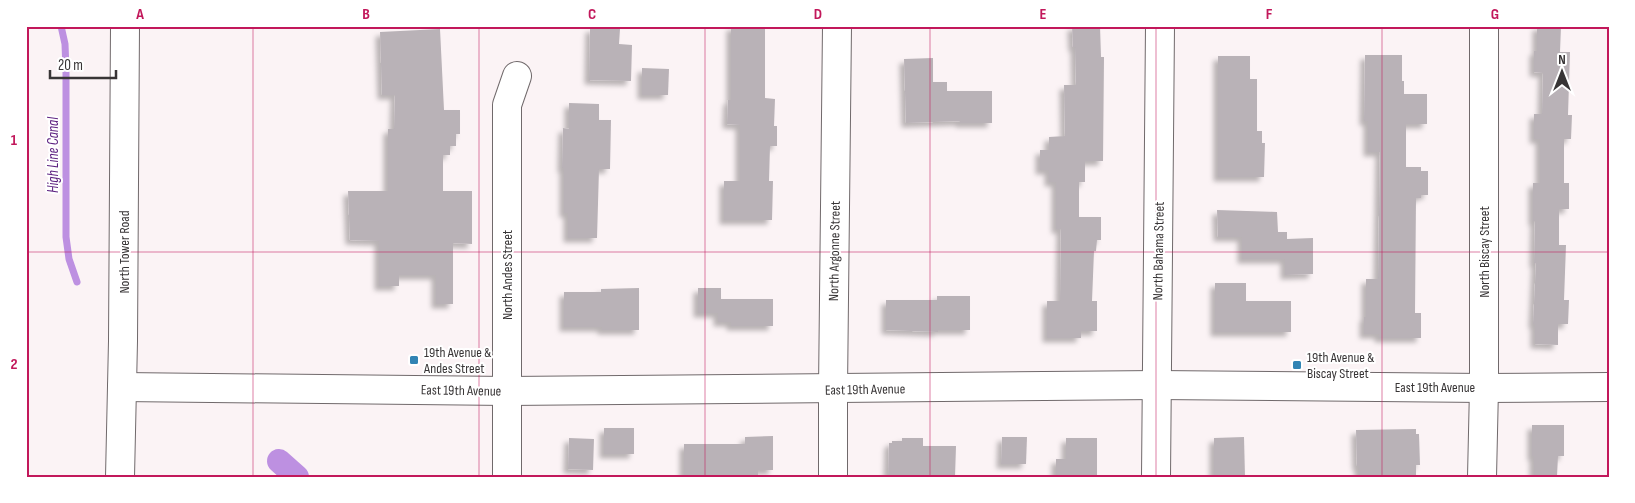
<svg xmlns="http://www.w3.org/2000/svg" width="1635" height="503" viewBox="0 0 1635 503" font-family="'Sofia Sans Condensed',sans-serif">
<defs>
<filter id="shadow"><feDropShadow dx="-4.5" dy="4.5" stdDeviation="2.5" flood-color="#0004"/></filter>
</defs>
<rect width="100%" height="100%" fill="#fbf3f5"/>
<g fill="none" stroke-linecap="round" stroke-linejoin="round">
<path stroke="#bd90e1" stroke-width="7" d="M61,26l4,18 1,26v167l3,22 8,23"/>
<path stroke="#bd90e1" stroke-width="24" d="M279,461l18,16"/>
</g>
<g fill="#b9b2b7" filter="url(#shadow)">
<path d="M731,26h34v72l10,1 -1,27h3v20h-7l-1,35h4l-1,39h-48v-39h16v-56l-13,-1 1,-24h3z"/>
<path d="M1072,26h28l1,31h3l-1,104h-18v21h-6v35h22v23h-4l-1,11h-2l-2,50h5v30h-16v7h-34v-37h13l1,-72h-5v-47h-7v-12h-9v-20h9v-13l16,-1 -1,-51h12l-1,-38h-2z"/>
<path d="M1537,26h24l-1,26h10l-2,63h4l-1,24h-7v44h5v26h-10v36h7l-2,55h5l-1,24h-10v21l-23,-1v-20h-2l3,-61h-2l1,-42h-2v-38h7v-44h-6v-25h8l1,-41 -9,-1v-21h3z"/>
<path d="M590,28l30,1 -1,15 13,1 -1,36 -42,-1z"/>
<path d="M440,29l4,81h16v24h-4v12h-6v9h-7v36h29v53l-19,-1v61h-17v-29h-37v11h-20v-45l-29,-1 -2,-49h40v-62h6l1,-34h-13l-2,-63z"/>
<path d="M1365,55h37v26h2v13h23v30h-21v43h15v4h7v24h-7v3h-5l-1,115h6v25h-42v-4h-15v-17h2v-38h12l2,-127h-12v-31h-4z"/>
<path d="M1218,56h32v23h7v52h5v12h3l-1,34h-46z"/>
<path d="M933,58v24h14v9h45v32h-32v-2l-54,2 -2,-64z"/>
<path d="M642,68l27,1 -1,26h-26z"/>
<path d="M569,103l30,1v16h12l-1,49h-11l-2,69h-29v-25h-4v-45h-2l1,-40 6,1z"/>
<path d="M1217,210l60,2 1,20h9v7l26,-1v36l-28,1v-16h-43v-22h-24z"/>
<path d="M1215,283h31v18h45v31h-76z"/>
<path d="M639,288v42h-37v-3h-38v-35h37v-3z"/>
<path d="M698,288h23v11h52v27h-42v-4h-13v-9h-20z"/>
<path d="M937,296h33v34h-32v2l-52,-2v-30h51z"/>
<path d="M1532,425h32v31h-6l-1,20h-23v-20h-2z"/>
<rect x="604" y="428" width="30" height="26"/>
<path d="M1416,429v5h3l1,31h-4v12h-57v-11h-2l-1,-36z"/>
<path d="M773,436v34h-15v7h-74v-33h61v-7z"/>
<path d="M1002,437h25l-1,27h-25z"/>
<path d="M1244,437l1,40h-31v-39z"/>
<path d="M569,438l25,1 -1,31 -25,-1z"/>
<path d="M902,438h21v8h33l-1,31h-67l1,-34h3v-2h10z"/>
<path d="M1066,438h31v39h-41v-18h10z"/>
</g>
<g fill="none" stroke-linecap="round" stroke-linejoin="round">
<defs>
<g id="minor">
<path d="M122,387l385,4 650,-6 327,3 125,-1"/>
<path d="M507,477v-372l10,-29"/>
<path d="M833,477v-88l4,-363"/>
<path d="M1156,477l4,-451"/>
<path d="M1482,477l2,-89v-362"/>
</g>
<path id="major" d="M120,477l3,-136 2,-315"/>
</defs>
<use href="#minor" stroke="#70696b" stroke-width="30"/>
<use href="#major" stroke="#70696b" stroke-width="30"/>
<use href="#minor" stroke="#fff" stroke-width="28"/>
<use href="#major" stroke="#fff" stroke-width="28"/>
</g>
<path fill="none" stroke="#c2185b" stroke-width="1" stroke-opacity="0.55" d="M253,26v451M479,26v451M705,26v451M930,26v451M1156,26v451M1382,26v451M26,252h1583"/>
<g fill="#3184b4" stroke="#fff" stroke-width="2">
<rect x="409" y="355" width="10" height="10" rx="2.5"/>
<rect x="1292" y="360" width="10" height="10" rx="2.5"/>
</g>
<g text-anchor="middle" stroke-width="4" stroke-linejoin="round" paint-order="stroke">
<g font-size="14" fill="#383536" stroke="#fff">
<text transform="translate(834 251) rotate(-89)" y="5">North Argonne Street</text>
<text transform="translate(1158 251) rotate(-89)" y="5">North Bahama Street</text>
<text transform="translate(124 252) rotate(-90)" y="5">North Tower Road</text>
<text transform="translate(1484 252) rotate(-90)" y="5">North Biscay Street</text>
<text transform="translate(507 275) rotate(-90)" y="5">North Andes Street</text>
<text x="1435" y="392">East 19th Avenue</text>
<text transform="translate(865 389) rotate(-1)" y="5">East 19th Avenue</text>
<text transform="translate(461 390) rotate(1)" y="5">East 19th Avenue</text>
</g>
<g font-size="14" fill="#383536" stroke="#fff" text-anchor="start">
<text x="424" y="357">19th Avenue &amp;<tspan x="424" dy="16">Andes Street</tspan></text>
<text x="1307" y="362">19th Avenue &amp;<tspan x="1307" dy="16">Biscay Street</tspan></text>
</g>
<g font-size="15" font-style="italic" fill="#5b1f7f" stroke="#fff">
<text transform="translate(53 155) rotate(-90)" y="5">High Line Canal</text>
</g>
</g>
<rect width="1635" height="503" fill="none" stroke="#ffffff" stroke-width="55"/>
<g transform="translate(1562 72)" stroke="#ffffff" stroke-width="4" paint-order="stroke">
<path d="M0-4L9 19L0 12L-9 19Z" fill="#383536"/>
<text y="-8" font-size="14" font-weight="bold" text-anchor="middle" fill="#383536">N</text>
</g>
<path d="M50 70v8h66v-8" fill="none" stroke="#383536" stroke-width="2.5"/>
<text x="58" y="70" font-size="15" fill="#383536" stroke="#ffffff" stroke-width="4" paint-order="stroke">20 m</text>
<rect x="28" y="28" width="1580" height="448" fill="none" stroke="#c2185b" stroke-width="2"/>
<g font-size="16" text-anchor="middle" font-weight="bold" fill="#c2185b">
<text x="140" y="19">A</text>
<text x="366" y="19">B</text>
<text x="592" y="19">C</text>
<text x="818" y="19">D</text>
<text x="1043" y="19">E</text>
<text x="1269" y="19">F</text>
<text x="1495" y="19">G</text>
<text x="14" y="145">1</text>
<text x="14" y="369">2</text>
</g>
</svg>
